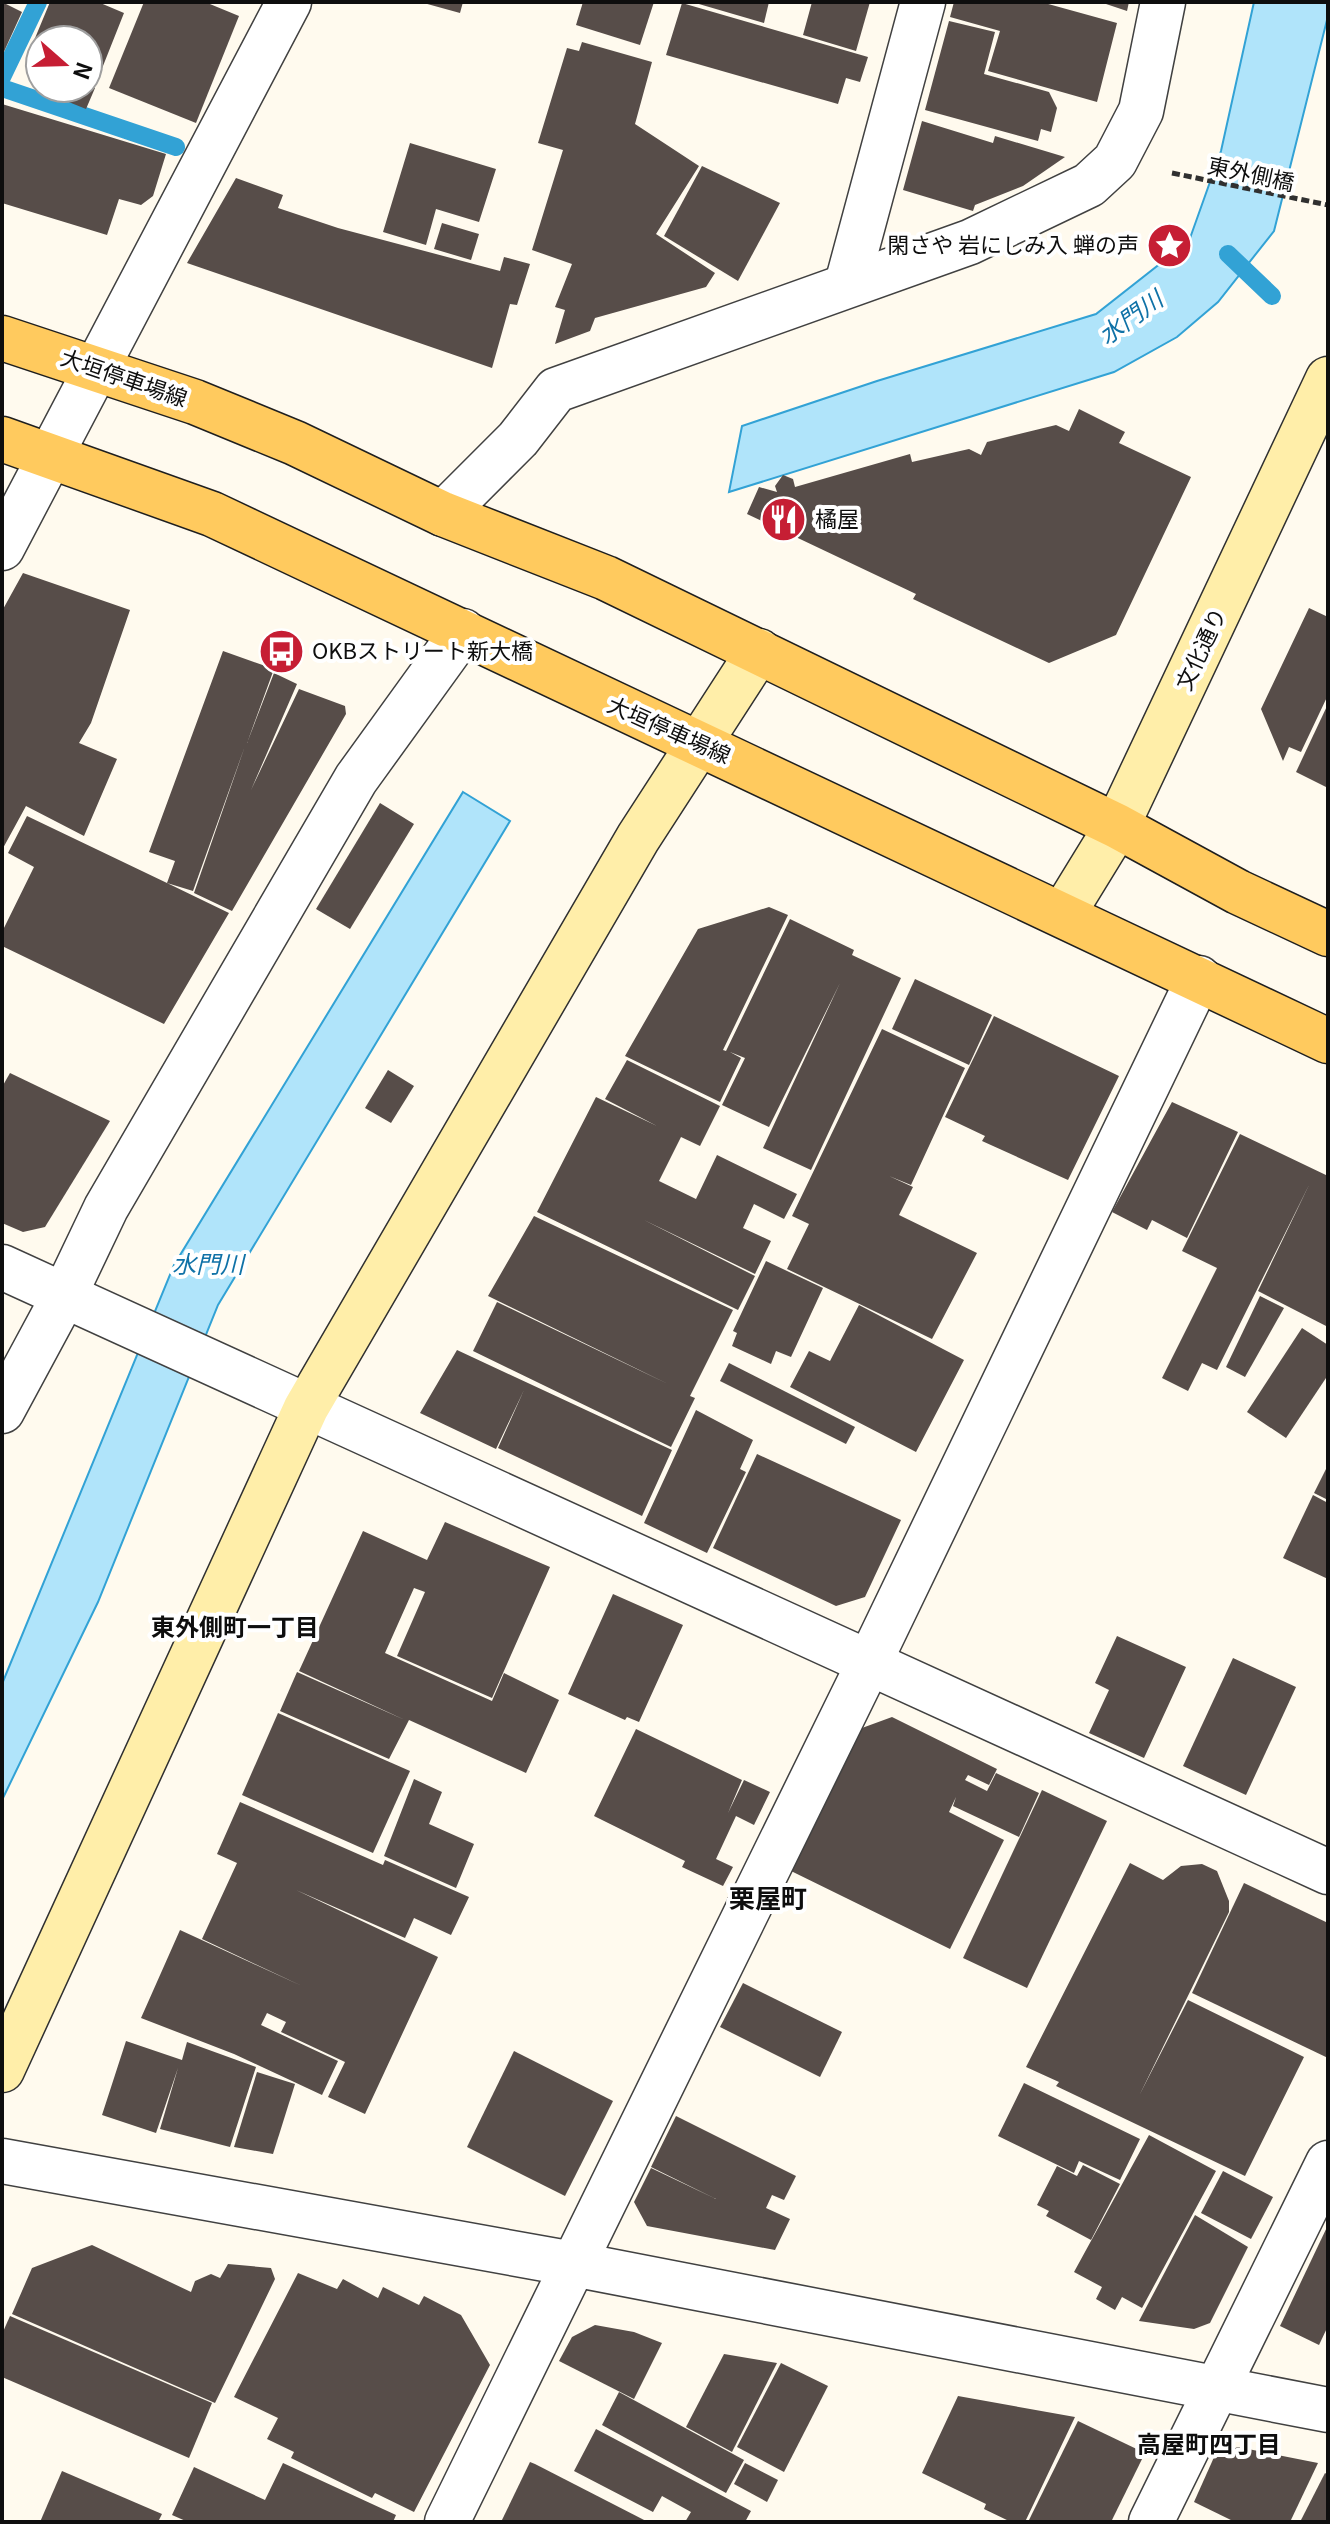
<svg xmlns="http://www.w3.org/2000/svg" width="1330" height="2524" viewBox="0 0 1330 2524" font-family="Georgia,'Noto Sans JP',serif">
<rect width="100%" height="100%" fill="#fffaee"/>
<g fill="#b0e4fa" stroke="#32a2d5" stroke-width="2">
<path d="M1254,2h74v14l-54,215 -56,71 -41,35 -63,35 -385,120 13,-66 135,-45 219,-67 93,-73 32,-90z"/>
<path d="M463,792l47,29 -292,484 -120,297 -96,198v-116l172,-419z"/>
</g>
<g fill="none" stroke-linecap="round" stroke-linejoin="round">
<g stroke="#32a2d5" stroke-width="18">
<path d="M2,77l36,-75"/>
<path d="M2,88l174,59"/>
<path d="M1228,254l44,42"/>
</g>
</g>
<g fill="#574d49">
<path d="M2,2l20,10 -20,44z"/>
<path d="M50,2h48l26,11 -23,58 -13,-5v-26h-48v6l-7,-3z"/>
<path d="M144,2h61l34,14 -43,107 -87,-35z"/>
<path d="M420,2h43l-3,11z"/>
<path d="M583,2h71l-14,43 -64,-20z"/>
<path d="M692,2h77l-5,21z"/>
<path d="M812,2h58l-14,49 -53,-16z"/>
<path d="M954,2h87l76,21 -20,79 -109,-31 12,-40 -50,-14z"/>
<path d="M1100,2h29l-2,9z"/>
<path d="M682,3l186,54 -8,25 -14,-4 -8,26 -172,-49z"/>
<path d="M949,21l46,11 -11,42 65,18 8,16 -6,24 -10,-3 -3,12 -113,-31z"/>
<path d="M582,42l70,20 -17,62 64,42 -43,68 59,39 -9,14 -111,31 -5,13 -35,13 10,-34 -10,-3 17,-43 -40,-14 31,-100 -25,-7 29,-95 12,3z"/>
<path d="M88,85l7,3 -9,21 -42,-17 2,-4h42z"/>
<path d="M2,104l164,50 -13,42 -12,9 -22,-6 -12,36 -105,-32z"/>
<path d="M922,121l71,22 2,-7 70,21 -42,29 -48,19 -2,6 -70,-21z"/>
<path d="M410,143l86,26 -17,53 -43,-13 -10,36 -43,-13z"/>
<path d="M702,166l78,37 -42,78 -74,-45z"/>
<path d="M236,178l47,17 -5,13 60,20 162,43 4,-14 26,7 -13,41 -7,-1 -18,64 -305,-105z"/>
<path d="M442,223l37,11 -8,26 -37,-11z"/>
<path d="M1079,409l46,23 -6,11 72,34 -75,158 -67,28 -136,-64 3,-5 -169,-80 12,-27 18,5 -2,-6 8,-11 10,4 2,8 115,-33 2,8 57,-13 12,6 6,-13 69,-17 13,6z"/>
<path d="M23,573l107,37 -39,113 -12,20 38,16 -33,77 -58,-30 -24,44v-239z"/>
<path d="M1309,608l19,9v78l-27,57 -12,-5 -6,14 -22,-52z"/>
<path d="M223,651l51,18 -27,74 27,-70 23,11 -46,106 48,-101 46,17 1,8 -114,197 -38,-18 51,-147 -52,145 -26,-8 62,30 -65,111 -162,-78v-14l32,-65 -26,-14 19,-37 140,67 8,-22 -26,-9z"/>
<path d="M1328,704v84l-32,-16z"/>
<path d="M380,803l34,21 -64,105 -34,-20z"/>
<path d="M769,907l19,8 -65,135 3,1 64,-132 64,31 -2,5 49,23 -90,192 -48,-22 77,-165 -71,144 -47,-22 23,-47 -15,-6 11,6 -21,44 -95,-46 73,-127z"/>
<path d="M915,979l77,36 -23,50 -77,-36z"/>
<path d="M994,1016l125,60 -51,104 -86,-39 3,-5 -40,-19z"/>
<path d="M882,1029l83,39 -54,117 -22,-9 24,11 -14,28 78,38 -45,86 -145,-70 22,-45 -17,-8z"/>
<path d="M627,1060l93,46 -20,40 -19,-9 -22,44 37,18 21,-44 80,39 -13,25 -30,-15 -11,24 28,13 -16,33 -111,-54 111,56 -17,34 -201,-98 59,-115 61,29 -52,-27z"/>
<path d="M388,1070l26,16 -23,37 -26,-15z"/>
<path d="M10,1073l100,48 -65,106 -22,5 -21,-9v-136z"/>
<path d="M1172,1102l66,30 -51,106 -35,-18 -5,10 -35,-18z"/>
<path d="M1240,1134l88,42v151l-70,-36 52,-108 -93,187 -15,-7 -14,28 -26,-13 55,-110 -35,-17z"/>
<path d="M534,1216l199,94 -43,86 5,2 -24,49 -198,-96 24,-49 171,82 -180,-88z"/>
<path d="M766,1261l57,27 -32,69 -15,-6 -5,13 -39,-18 5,-13 -4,-2z"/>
<path d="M1260,1296l24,12 -39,69 -19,-10z"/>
<path d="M859,1305l105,55 -48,92 -126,-65 19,-36 21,10z"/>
<path d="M1302,1328l26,17v30l-42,63 -39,-26z"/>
<path d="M457,1350l215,100 -30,66 -144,-68 26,-58 -28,59 -76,-36z"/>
<path d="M729,1363l126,64 -9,17 -126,-63z"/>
<path d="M696,1410l57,30 -13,29 6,3 -39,81 -63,-30z"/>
<path d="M757,1454l144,66 -36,77 -29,9 -123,-58z"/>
<path d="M1328,1465v35l-14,-7z"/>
<path d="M1313,1495l15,8v76l-45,-21z"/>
<path d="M445,1522l105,45 -58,131 -95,-42 28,-64 -11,-4 -29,65 107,48 12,-28 55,27 -33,73 -117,-53 -20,39 -109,-48 17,-39 108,48 -106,-49 64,-140 64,29z"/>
<path d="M613,1594l70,31 -44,97 -12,-5 -2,3 -57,-26z"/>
<path d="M1117,1636l69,31 -42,91 -55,-25 20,-43 -14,-7z"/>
<path d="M1233,1658l63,29 -50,108 -63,-29z"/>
<path d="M278,1713l132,58 -37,82 -131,-58z"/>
<path d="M892,1717l105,52 -8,16 -21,-10 -3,5 22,11 9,-18 43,20 -20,44 -66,-31 3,-9 -7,15 55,28 -54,109 -159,-78 71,-143z"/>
<path d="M636,1729l106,51 -14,33 16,-33 26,12 -16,33 -18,-9 -20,43 17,8 -10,19 -41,-19 3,-6 -91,-45z"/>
<path d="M414,1779l28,13 -13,32 45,20 -18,44 -72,-32z"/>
<path d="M1042,1790l65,31 -80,167 -64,-30z"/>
<path d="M240,1802l143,63 2,-5 84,37 -18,38 -37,-17 -9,20 -109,-48 142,67 -73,157 -37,-17 17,-35 -64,-30 5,-10 -19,-9 -6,12 77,36 -16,34 -88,-41 -93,-36 39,-88 122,56 -100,-47 35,-76 -20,-9z"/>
<path d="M1130,1863l33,17 18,-14 21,-2 15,7 12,30v11l-89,182 48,-94 116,57 -59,119 -189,-90 3,-4 -33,-15z"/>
<path d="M1244,1883l84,40v135l-136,-65z"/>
<path d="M743,1983l99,49 -22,45 -100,-50z"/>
<path d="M126,2041l56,19 5,-18 69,25 -26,80 -70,-18 18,-61 -22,65 -54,-18z"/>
<path d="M514,2051l99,50 -48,95 -98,-49z"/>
<path d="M257,2072l38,12 -22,70 -39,-7z"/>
<path d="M1024,2083l116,56 -20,41 -41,-19 -5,12 -76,-37z"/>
<path d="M676,2116l120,60 -12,24 -12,-5 -6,13 24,11 -15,31 -128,-24 -13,-24 17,-34 65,31 -65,-32z"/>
<path d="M1149,2135l67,36 -74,137 -20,-11 -7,13 -19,-11 6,-12 -28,-15z"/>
<path d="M1083,2165l37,19 -29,56 -45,-24 3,-5 -12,-6 20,-39 20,10z"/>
<path d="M1223,2171l50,26 -22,42 -50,-26z"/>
<path d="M1195,2215l53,32 -38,76 -16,6 -55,-8z"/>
<path d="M1328,2225v101l-9,19 -39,-19z"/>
<path d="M92,2245l99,47 4,-11 16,-7 9,4 8,-14 43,4 4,11 -60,124 -203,-89 20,-46z"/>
<path d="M298,2273l39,16 6,-10 35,19 5,-11 36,18 5,-9 37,19 29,50 -76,147 -39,-19 -3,5 -81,-40 3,-6 -27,-13 11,-21 -44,-21z"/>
<path d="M10,2316l202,87 -23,55 -187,-81v-43z"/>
<path d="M595,2325l39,7 28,11 -28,56 -75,-38 13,-24z"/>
<path d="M724,2354l53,9 -45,89 -46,-25z"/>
<path d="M781,2363l47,23 -44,86 -47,-25z"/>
<path d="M619,2392l125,68 -18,33 -124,-68z"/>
<path d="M958,2396l117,21 -50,105h-14l-27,-13 2,-5 -64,-31z"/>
<path d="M1078,2421l67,32 -34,69h-83z"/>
<path d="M596,2429l155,82 -6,11h-60l6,-10 -29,-16 -9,16 -79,-41z"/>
<path d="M1238,2447l80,16 -28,59h-55l-41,-20 21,-47z"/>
<path d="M530,2462l5,2 113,58h-147z"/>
<path d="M283,2463l113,52 -3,7h-205l-16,-7 22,-48 71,33z"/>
<path d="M745,2463l33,17 -11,22 -33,-18z"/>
<path d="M62,2471l100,43 -4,8h-118z"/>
<path d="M1325,2473l3,2v47h-28z"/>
</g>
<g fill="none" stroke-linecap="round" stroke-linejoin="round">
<defs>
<g id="street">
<path d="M847,284l76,-282"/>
<path d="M443,514l75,-75 38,-49 414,-148 119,-57 26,-24 26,-50 22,-109"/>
<path d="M2,548l287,-546"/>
<path d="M2,1267l1326,605"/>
<path d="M2,1411l62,-115 42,-88 250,-429 107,-148"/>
<path d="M2,2161l571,103 755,146"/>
<path d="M447,2522l422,-859 330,-685"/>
<path d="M1151,2522l177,-359"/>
</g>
<g id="secondary">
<path d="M1063,914l54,-88 211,-447"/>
<path d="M2,2070l304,-662 332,-570 121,-187"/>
</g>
<g id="primary">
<path d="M2,338l193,64 100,41 148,71 163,64 511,248 121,66 90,42"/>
<path d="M2,439l210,75 1116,527"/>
</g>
</defs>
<use href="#street" stroke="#414141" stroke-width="47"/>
<use href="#secondary" stroke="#303030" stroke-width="47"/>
<use href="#primary" stroke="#1f1f1f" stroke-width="47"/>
<path stroke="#303030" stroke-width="5" stroke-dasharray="8 4" stroke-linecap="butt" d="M1172,173l156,32"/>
<use href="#street" stroke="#fff" stroke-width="44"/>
<use href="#secondary" stroke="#ffeea9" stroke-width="44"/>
<use href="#primary" stroke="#ffca5e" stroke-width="44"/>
</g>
<defs>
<symbol id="sight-disc" viewBox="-11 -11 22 22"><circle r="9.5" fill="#c61e34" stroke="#fff"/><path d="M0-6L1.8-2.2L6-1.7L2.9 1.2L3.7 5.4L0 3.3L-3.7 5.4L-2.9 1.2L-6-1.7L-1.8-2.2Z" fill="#fff"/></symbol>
<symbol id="restaurant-disc" viewBox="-11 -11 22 22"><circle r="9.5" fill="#c61e34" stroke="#fff"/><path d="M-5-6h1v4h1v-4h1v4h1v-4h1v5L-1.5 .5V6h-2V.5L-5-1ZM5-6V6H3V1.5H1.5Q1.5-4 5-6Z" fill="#fff"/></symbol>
<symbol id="bus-disc" viewBox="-11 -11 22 22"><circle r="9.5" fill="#c61e34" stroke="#fff"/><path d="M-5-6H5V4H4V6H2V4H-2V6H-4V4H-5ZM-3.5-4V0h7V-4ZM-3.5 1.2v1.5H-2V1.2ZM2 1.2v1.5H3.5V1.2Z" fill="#fff"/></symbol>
</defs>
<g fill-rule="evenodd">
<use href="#sight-disc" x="1144" y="220" width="51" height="51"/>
<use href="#restaurant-disc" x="758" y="494" width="51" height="51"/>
<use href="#bus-disc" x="256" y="626" width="51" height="51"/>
</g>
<g text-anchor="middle" stroke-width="8" stroke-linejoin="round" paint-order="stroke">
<g font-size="22" fill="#0e0e0e" stroke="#fff">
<text transform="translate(1251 174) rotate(12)" y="8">東外側橋</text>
<text transform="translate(124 378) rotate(19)" y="8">大垣停車場線</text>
<text transform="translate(1201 649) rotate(-65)" y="8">文化通り</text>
<text transform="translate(669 730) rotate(24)" y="8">大垣停車場線</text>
</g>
<g font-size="22" fill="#0e0e0e" stroke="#fff" text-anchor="start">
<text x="1139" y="253" text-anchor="end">閑さや 岩にしみ入 蝉の声</text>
<text x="815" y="527">橘屋</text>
<text x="312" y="659">OKBストリート新大橋</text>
</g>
<g font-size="24" font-style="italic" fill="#1072a7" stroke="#fff">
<text transform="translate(1131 318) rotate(-36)" y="8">水門川</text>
<text x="208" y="1273">水門川</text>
</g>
<g font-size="24" font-weight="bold" fill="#0e0e0e" stroke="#fff">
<text x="235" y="1636">東外側町一丁目</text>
<text x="1209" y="2453">高屋町四丁目</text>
</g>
<g font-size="26" font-weight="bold" fill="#0e0e0e" stroke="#fff">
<text x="768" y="1908">栗屋町</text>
</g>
</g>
<rect width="1330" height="2524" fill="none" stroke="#0e0e0e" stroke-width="8"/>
<g transform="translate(64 64) rotate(110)"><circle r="38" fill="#ffffff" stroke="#9f9f9f" stroke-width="2"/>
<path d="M0-6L14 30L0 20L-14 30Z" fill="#c61e34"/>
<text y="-12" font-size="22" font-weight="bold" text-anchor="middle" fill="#0e0e0e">N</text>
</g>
</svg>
